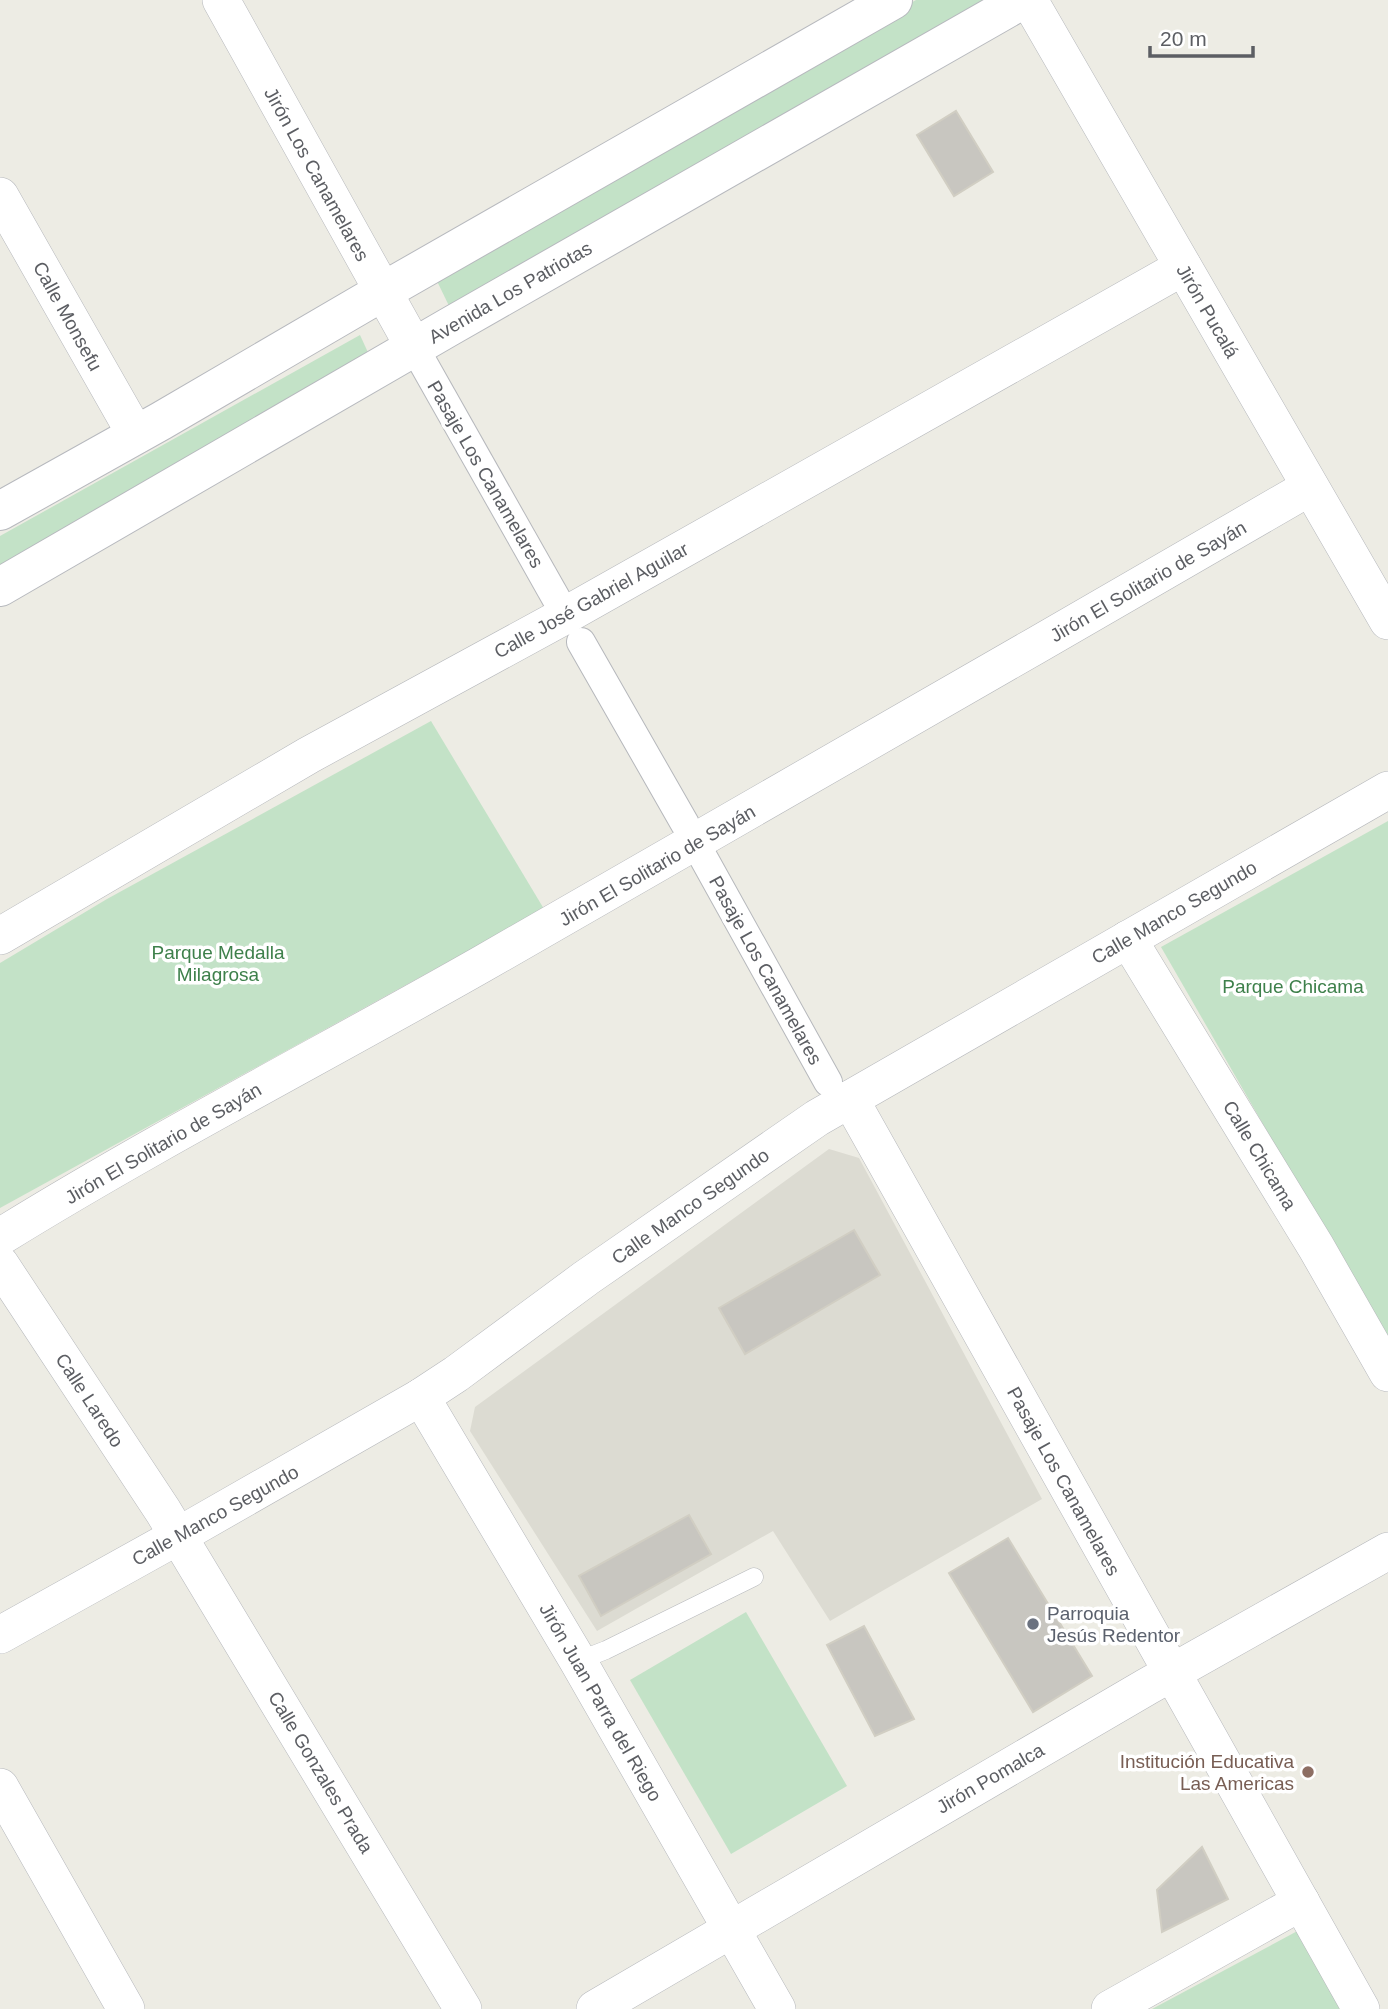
<svg xmlns="http://www.w3.org/2000/svg" width="1388" height="2009" viewBox="0 0 1388 2009" font-family="Helvetica,sans-serif">
<rect width="100%" height="100%" fill="#edece4"/>
<path fill="#dcdbd2" d="M829,1149l30,9 183,341 -212,122 -57,-90 -176,100 -127,-200 5,-24z"/>
<g fill="#c3e2c7">
<path d="M916,0h77l-542,310 -16,-33z"/>
<path d="M360,335l11,24 -371,215v-38z"/>
<path d="M431,721l113,188 -544,299v-245l107,-64z"/>
<path d="M1388,821v520l-227,-394z"/>
<path d="M746,1612l101,174 -116,68 -101,-174z"/>
<path d="M1303,1928l43,81h-194z"/>
</g>
<g fill="#c8c6c0" stroke="#d1cec3" stroke-width="2">
<path d="M956,111l37,61 -39,24 -37,-61z"/>
<path d="M854,1230l26,45 -135,79 -26,-46z"/>
<path d="M689,1515l22,39 -110,62 -22,-40z"/>
<path d="M1008,1538l84,138 -59,36 -84,-139z"/>
<path d="M864,1626l50,93 -39,17 -48,-91z"/>
<path d="M1202,1847l26,52 -66,33 -5,-42z"/>
</g>
<g fill="none" stroke-linecap="round" stroke-linejoin="round">
<defs>
<path id="service" d="M578,1661l28,-11 148,-73"/>
<g id="pedestrian">
<path d="M414,347l143,253"/>
<path d="M581,642l104,182"/>
<path d="M703,857l125,225"/>
</g>
<g id="minor">
<path d="M221,0l193,347"/>
<path d="M1029,0l359,621"/>
<path d="M0,196l136,239"/>
<path d="M0,936l309,-181 257,-140 617,-348"/>
<path d="M1128,939l188,308 72,126"/>
<path d="M850,1099l511,910"/>
<path d="M0,1237c157,-97 322,-182 482,-273 277,-157 552,-318 828,-477"/>
<path d="M0,1264l163,247 300,498"/>
<path d="M421,1397l157,264 199,348"/>
<path d="M0,1635l178,-99 243,-139 35,-23 130,-96 231,-160 571,-328"/>
<path d="M0,1787l126,222"/>
<path d="M595,2009l553,-323 240,-135"/>
<path d="M1110,2009l191,-107"/>
</g>
<g id="secondary">
<path d="M0,511l161,-90 221,-129 511,-292"/>
<path d="M0,587l449,-260 573,-327"/>
</g>
</defs>
<use href="#service" stroke="#b6b8bc" stroke-width="19"/>
<use href="#pedestrian" stroke="#b6b8bc" stroke-width="30"/>
<use href="#minor" stroke="#b6b8bc" stroke-width="38"/>
<use href="#secondary" stroke="#b7b9be" stroke-width="40"/>
<use href="#service" stroke="#fff" stroke-width="18"/>
<use href="#pedestrian" stroke="#fff" stroke-width="28"/>
<use href="#minor" stroke="#fff" stroke-width="37"/>
<use href="#secondary" stroke="#fff" stroke-width="38"/>
</g>
<circle fill="#6b7280" stroke="#fff" stroke-width="2.5" cx="1033" cy="1624" r="7"/>
<circle fill="#8d6e63" stroke="#fff" stroke-width="2.5" cx="1308" cy="1772" r="7"/>
<g text-anchor="middle" stroke-width="7" stroke-linejoin="round" paint-order="stroke">
<g font-size="19" fill="#5c5e63" stroke="#fff">
<text transform="translate(317 174) rotate(61)" y="7">Jirón Los Canamelares</text>
<text transform="translate(510 292) rotate(-30)" y="7">Avenida Los Patriotas</text>
<text transform="translate(1208 311) rotate(60)" y="7">Jirón Pucalá</text>
<text transform="translate(68 316) rotate(61)" y="7">Calle Monsefu</text>
<text transform="translate(486 474) rotate(60)" y="7">Pasaje Los Canamelares</text>
<text transform="translate(1148 581) rotate(-30)" y="7">Jirón El Solitario de Sayán</text>
<text transform="translate(591 600) rotate(-29)" y="7">Calle José Gabriel Aguilar</text>
<text transform="translate(657 865) rotate(-30)" y="7">Jirón El Solitario de Sayán</text>
<text transform="translate(1174 912) rotate(-30)" y="7">Calle Manco Segundo</text>
<text transform="translate(766 970) rotate(61)" y="7">Pasaje Los Canamelares</text>
<text transform="translate(163 1143) rotate(-30)" y="7">Jirón El Solitario de Sayán</text>
<text transform="translate(1260 1155) rotate(59)" y="7">Calle Chicama</text>
<text transform="translate(690 1206) rotate(-35)" y="7">Calle Manco Segundo</text>
<text transform="translate(90 1400) rotate(57)" y="7">Calle Laredo</text>
<text transform="translate(1064 1481) rotate(61)" y="7">Pasaje Los Canamelares</text>
<text transform="translate(215 1515) rotate(-29)" y="7">Calle Manco Segundo</text>
<text transform="translate(601 1702) rotate(60)" y="7">Jirón Juan Parra del Riego</text>
<text transform="translate(321 1772) rotate(59)" y="7">Calle Gonzales Prada</text>
<text transform="translate(990 1778) rotate(-30)" y="7">Jirón Pomalca</text>
</g>
<g font-size="19" fill="#3e804b" stroke="#fff">
<text x="218" y="959">Parque Medalla<tspan x="218" dy="22">Milagrosa</tspan></text>
<text x="1293" y="993">Parque Chicama</text>
</g>
<g font-size="19" fill="#5b616d" stroke="#fff" text-anchor="start">
<text x="1047" y="1620">Parroquia<tspan x="1047" dy="22">Jesús Redentor</tspan></text>
</g>
<g font-size="19" fill="#785e54" stroke="#fff" text-anchor="end">
<text x="1294" y="1768">Institución Educativa<tspan x="1294" dy="22">Las Americas</tspan></text>
</g>
</g>
<path d="M1150 46v10h103v-10" fill="none" stroke="#5c5e63" stroke-width="3.5"/>
<text x="1160" y="46" font-size="21" fill="#5c5e63" stroke="#ffffff" stroke-width="5" paint-order="stroke">20 m</text>
</svg>
